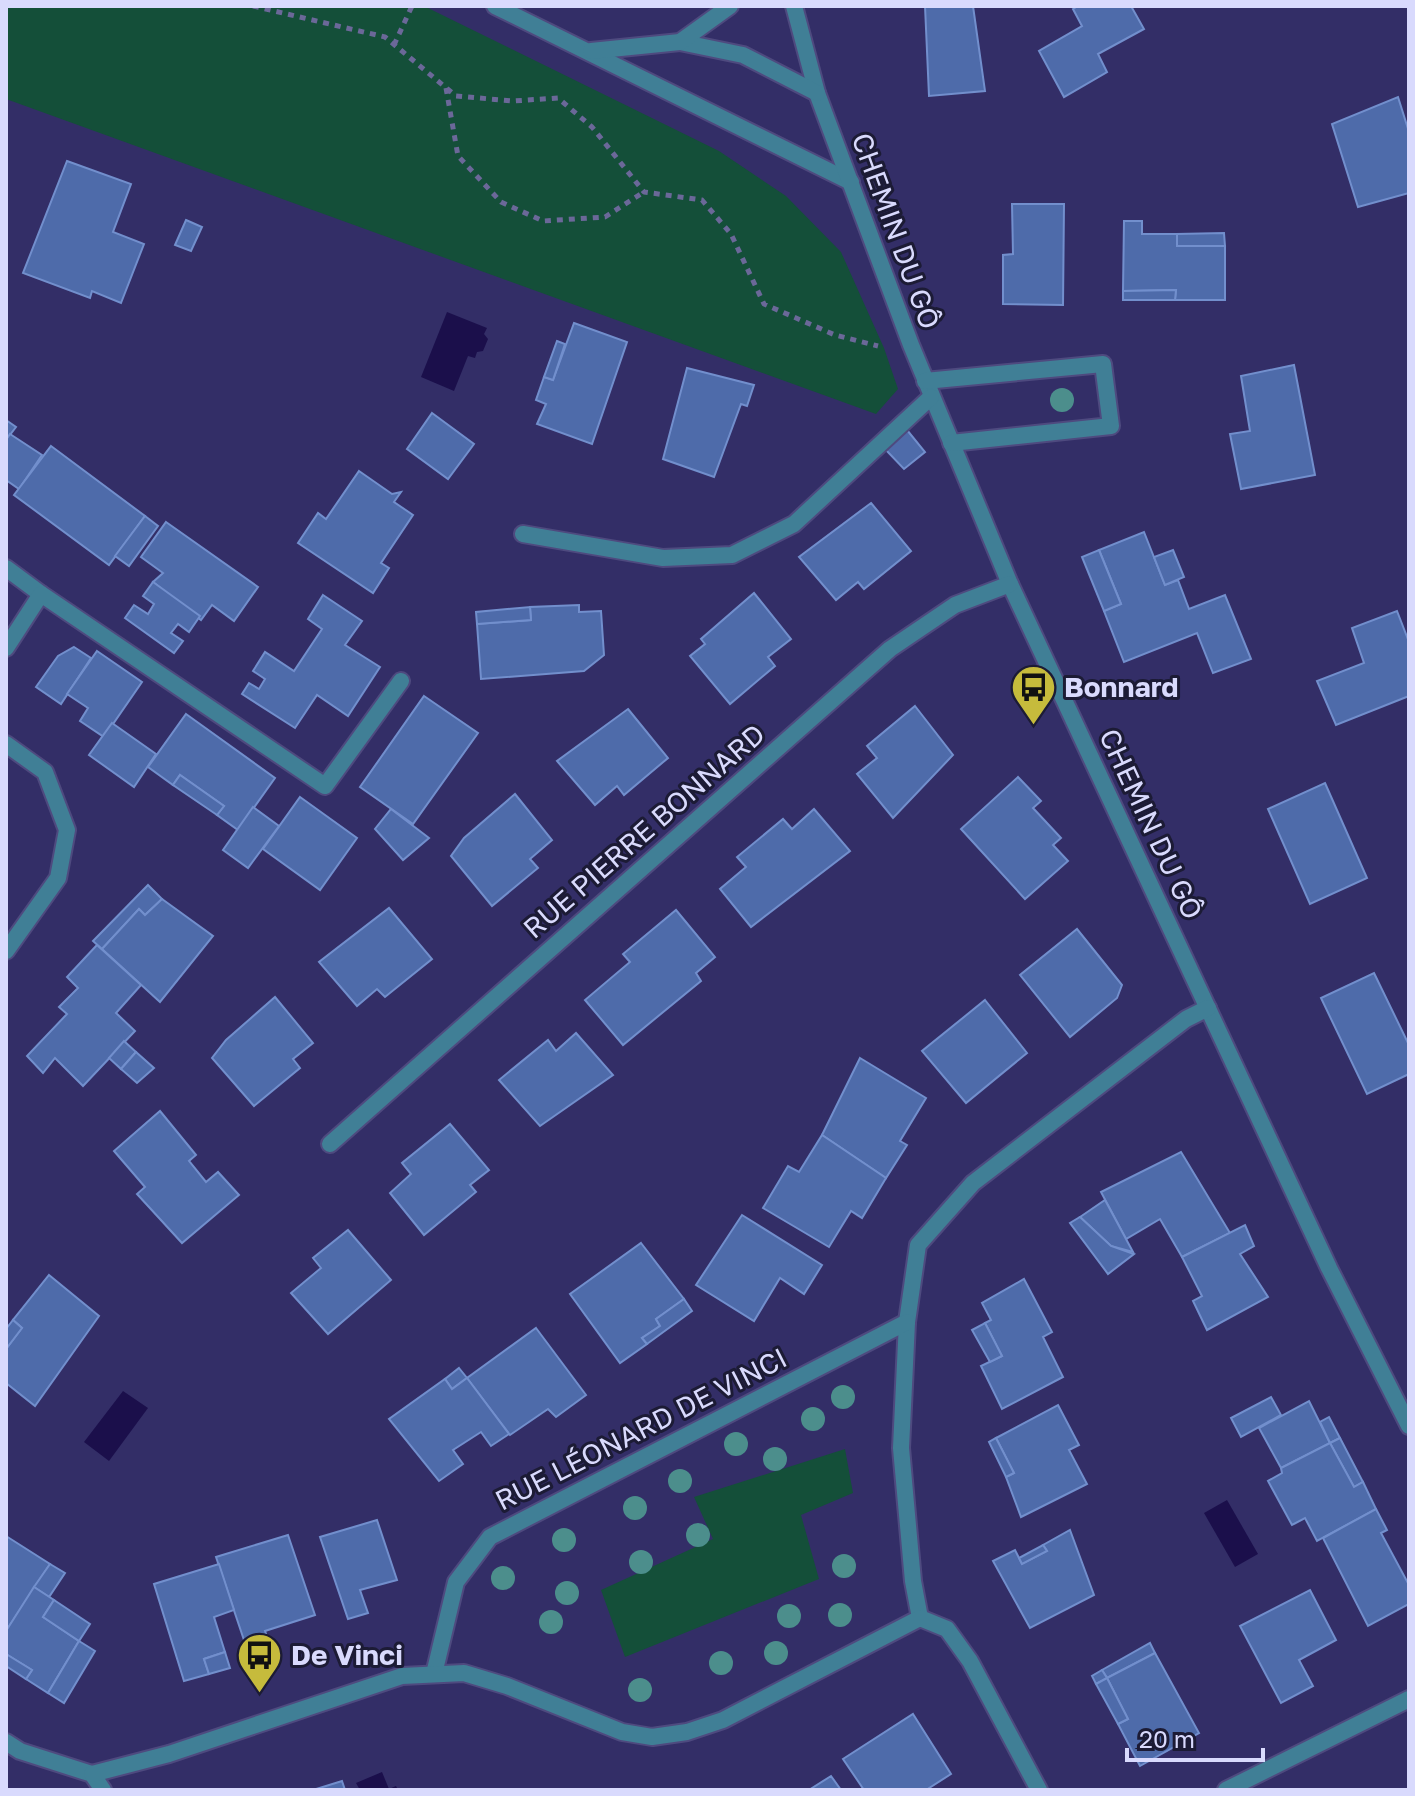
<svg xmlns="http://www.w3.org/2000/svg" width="1415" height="1796" viewBox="0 0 1415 1796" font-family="'Golos Text',sans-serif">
<rect width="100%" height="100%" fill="#332e67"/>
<g fill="#144f39">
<path d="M6,6l422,2 291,143 67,45 55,56 43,96 14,41 -22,25 -870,-315z"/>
<path d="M845,1449l8,44 -52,22 18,64 -194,78 -24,-67 112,-51 -19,-42z"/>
</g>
<g fill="#1b0f4b">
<path d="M447,312l40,16 -3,6 4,5 -5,12 -6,1 -2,6 -7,-2 -14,35 -33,-14z"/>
<path d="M123,1391l25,17 -39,53 -25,-19z"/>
<path d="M1227,1500l31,54 -23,13 -31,-54z"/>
<path d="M382,1772l7,17 7,-3 2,4h-38l-4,-7z"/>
</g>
<g fill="#4e6baa" stroke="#728fcd" stroke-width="2">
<path d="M925,6h48l12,85 -56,5z"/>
<path d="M1078,6h53l13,23 -46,25 9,18 -43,25 -25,-46 43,-25 -9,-17z"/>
<path d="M1398,97l11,35v61l-51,14 -26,-83z"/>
<path d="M67,161l64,23 -18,48 31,12 -23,59 -29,-12 -2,7 -67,-25z"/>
<path d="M1012,204h52l-1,101 -60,-1v-49l10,-1z"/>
<path d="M186,220l16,7 -11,24 -16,-6z"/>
<path d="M1124,221h18v13h35v12h48v54h-50l1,-10 -53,1z"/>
<path d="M1224,233l1,13h-48v-12z"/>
<path d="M1176,290l-1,10h-52v-9z"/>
<path d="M574,323l53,19 -35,102 -55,-20 9,-20 -10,-4 8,-23 9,3z"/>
<path d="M557,341l8,3 -12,36 -9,-3z"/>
<path d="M1294,365l21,110 -74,14 -11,-55 20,-3 -9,-55z"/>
<path d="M687,368l67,17 -7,21 -6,-2 -27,73 -51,-18z"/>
<path d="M432,413l42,31 -26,35 -41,-30z"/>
<path d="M6,420l10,7 -10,13z"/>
<path d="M907,430l18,22 -21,17 -19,-20z"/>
<path d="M10,434l32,21 -23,34 -13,-9v-40z"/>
<path d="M51,446l94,70 -36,49 -95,-70z"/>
<path d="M359,471l33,23 9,-2 -7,10 19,13 -32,48 8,5 -16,25 -75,-50 20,-30 8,6z"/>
<path d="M871,503l40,48 -47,38 -6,-7 -22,18 -37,-43z"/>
<path d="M145,516l13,10 -29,40 -14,-10z"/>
<path d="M166,522l92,65 -24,34 -22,-16 -11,15 -48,-38 10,-9 -22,-16z"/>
<path d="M1144,532l21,53 13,-5 11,29 36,-14 26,64 -38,14 -16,-40 -73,29 -20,-51 17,-7 -22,-54z"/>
<path d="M1099,550l22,54 -17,7 -22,-54z"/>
<path d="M1173,550l11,27 -19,8 -11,-28z"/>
<path d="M153,582l47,34 -11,16 -11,-8 -7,9 12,8 -9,12 -49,-35 9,-13 14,9 6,-10 -11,-8z"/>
<path d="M754,593l37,46 -23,18 7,9 -45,38 -40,-48 15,-12 -4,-5z"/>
<path d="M323,595l39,26 -17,24 35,22 -32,49 -31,-21 -22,33 -53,-34 7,-11 10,6 6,-10 -12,-8 12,-19 29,19 28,-42 -14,-10z"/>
<path d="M579,605v7l22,-1 3,44 -20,16 -103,8 -4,-55 54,-4 -1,-13z"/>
<path d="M530,607l1,13 -54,4 -1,-12z"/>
<path d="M1397,611l12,31v54l-73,29 -19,-44 47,-18 -12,-35z"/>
<path d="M74,647l17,11 -30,46 -25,-17 22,-31z"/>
<path d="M97,651l45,31 -38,55 -24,-16 8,-13 -21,-14z"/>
<path d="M424,696l54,37 -65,91 -53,-37z"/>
<path d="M915,706l38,49 -60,63 -36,-44 20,-16 -10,-12z"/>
<path d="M628,709l40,49 -44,37 -7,-9 -22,19 -38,-44z"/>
<path d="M186,714l89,64 -37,52 -21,-15 7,-9 -44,-31 -7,10 -25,-18z"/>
<path d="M112,723l44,31 -22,33 -45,-32z"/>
<path d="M180,775l44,31 -7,9 -44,-30z"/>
<path d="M1018,777l23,24 -8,7 28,30 -8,7 15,16 -43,38 -64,-70z"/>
<path d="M1325,783l42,95 -57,26 -42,-95z"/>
<path d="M515,794l37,46 -22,19 8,9 -46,38 -41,-50 13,-18z"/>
<path d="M300,797l57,41 -37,52 -57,-41z"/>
<path d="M253,807l26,19 -31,42 -25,-18z"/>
<path d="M391,809l38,29 -26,22 -28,-31z"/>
<path d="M814,809l36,42 -99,76 -31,-38 26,-22 -9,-10 46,-38 9,10z"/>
<path d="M148,885l14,14 -17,16 -6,-6 -37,40 -9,-8z"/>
<path d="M162,899l51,37 -53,66 -58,-53 37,-40 6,6z"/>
<path d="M389,908l43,51 -47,38 -8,-8 -20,17 -38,-44z"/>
<path d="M676,910l39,47 -19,16 5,8 -78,64 -38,-45 45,-38 -7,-8z"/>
<path d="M1077,929l45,56 -5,13 -47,39 -50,-62z"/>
<path d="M97,945l44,40 -25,28 19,18 -52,55 -28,-28 -12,15 -16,-17 40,-42 -8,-7 19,-19 -11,-11z"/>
<path d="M1374,973l35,72v29l-42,20 -46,-96z"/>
<path d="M275,997l38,46 -20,16 7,9 -46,38 -42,-48 14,-18z"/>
<path d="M985,1000l42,53 -61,50 -44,-52z"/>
<path d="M576,1033l37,42 -73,51 -41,-46 49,-40 8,11z"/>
<path d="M124,1041l12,11 -15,17 -12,-11z"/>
<path d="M136,1052l18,16 -17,15 -16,-14z"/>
<path d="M860,1058l66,40 -26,43 7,4 -21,33 -64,-43z"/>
<path d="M160,1111l36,44 -7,6 17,21 12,-10 21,23 -57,48 -45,-49 8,-7 -31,-36z"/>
<path d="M450,1124l39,46 -19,15 6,7 -52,43 -34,-42 21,-19 -9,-11z"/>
<path d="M822,1135l64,43 -24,40 -11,-7 -22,36 -66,-39 25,-42 11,6z"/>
<path d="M1181,1152l49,81 -48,24 -22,-38 -34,20 -25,-47z"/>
<path d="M1105,1200l28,52 -22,-6 -31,-29z"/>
<path d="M742,1215l80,50 -18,29 -24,-16 -26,43 -58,-36z"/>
<path d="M1080,1217l31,29 23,8 -26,20 -38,-51z"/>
<path d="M1245,1225l9,21 -14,8 28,43 -61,33 -14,-29 9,-5 -20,-39z"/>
<path d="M348,1230l43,50 -63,54 -37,-41 30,-25 -8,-10z"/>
<path d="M641,1243l43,56 -28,20 4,7 -18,12 5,6 -27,19 -50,-69z"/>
<path d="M49,1275l50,41 -64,90 -29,-23v-34l16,-21 -9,-8z"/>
<path d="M1024,1279l28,53 -9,5 20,40 -61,32 -21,-43 21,-10 -17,-33 6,-3 -9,-17z"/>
<path d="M684,1299l8,12 -45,33 -5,-6 18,-12 -4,-7z"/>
<path d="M13,1320l9,8 -16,21v-20z"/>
<path d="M985,1323l17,33 -12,6 -18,-32z"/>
<path d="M536,1328l50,67 -30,22 -8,-8 -38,26 -43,-57z"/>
<path d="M459,1368l8,10 -15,11 -7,-10z"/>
<path d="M467,1378l42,56 -18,12 -10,-14 -28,18 10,14 -24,17 -50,-62 56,-40 7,10z"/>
<path d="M1271,1397l10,18 -40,22 -10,-19z"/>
<path d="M1309,1401l21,42 -49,25 -22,-40z"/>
<path d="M1058,1405l21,40 -10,5 18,34 -66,33 -15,-40 8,-4 -18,-35z"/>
<path d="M1329,1417l11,21 -10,5 -10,-21z"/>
<path d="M996,1438l18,35 -8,4 -17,-35z"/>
<path d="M1340,1438l23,44 -9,5 -24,-44z"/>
<path d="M1330,1443l24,44 9,-5 13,27 -59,32 -12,-23 -13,7 -24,-44 14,-8 -1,-5z"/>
<path d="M1376,1509l11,21 -6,3 28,52v19l-41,22 -45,-88z"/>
<path d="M377,1520l20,60 -37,10 8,23 -20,6 -28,-82z"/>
<path d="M1070,1530l24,65 -64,33 -37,-67 22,-11 7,14 25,-13 -4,-6z"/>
<path d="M288,1535l27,80 -50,16 4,11 -22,7 -31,-92z"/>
<path d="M6,1536l44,28 -44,67z"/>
<path d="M1043,1545l4,6 -25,13 -3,-6z"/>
<path d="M50,1564l15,9 -16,24 -15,-10z"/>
<path d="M219,1564l15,46 -20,7 11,35 -21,7 5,15 -25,7 -30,-97z"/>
<path d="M34,1587l20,13 -11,17 36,24 -31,52 -22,-14 6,-9 -26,-16v-23z"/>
<path d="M1310,1590l26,50 -37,20 14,26 -32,17 -41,-77z"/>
<path d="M54,1600l36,24 -11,17 -36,-24z"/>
<path d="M79,1641l16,10 -31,52 -16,-10z"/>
<path d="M1150,1643l5,10 -48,25 -5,-8z"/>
<path d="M225,1652l5,16 -21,6 -5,-15z"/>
<path d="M1155,1653l44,80 -59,33 -22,-42 10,-5 -21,-41z"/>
<path d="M6,1654l26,16 -6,9 -20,-13z"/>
<path d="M1102,1670l5,8 -11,6 -4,-8z"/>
<path d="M1107,1678l21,41 -10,5 -22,-40z"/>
<path d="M913,1714l38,60 -25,16h-62l-21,-31z"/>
<path d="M831,1776l10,14h-32z"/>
<path d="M342,1781l3,9h-32z"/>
</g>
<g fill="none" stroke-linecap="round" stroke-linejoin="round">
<defs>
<g id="street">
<path d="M495,6l356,176"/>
<path d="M794,6l23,87 94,252 99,239 319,684 80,158"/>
<path d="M680,42l63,13 74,38"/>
<path d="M591,51l89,-9 50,-36"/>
<path d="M925,381l178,-17 8,62 -160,17"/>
<path d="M523,534l140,24 69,-3 62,-31 137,-127"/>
<path d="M6,568l35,26"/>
<path d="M6,648l35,-54 284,192 76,-105"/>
<path d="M6,744l39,28 22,58 -9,48 -52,73"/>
<path d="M330,1144l560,-495 65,-44 55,-21"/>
<path d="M920,1618l-7,-37 -12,-133 6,-126 11,-77 55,-62 213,-164 22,-11"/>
<path d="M434,1674l22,-92 34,-45 417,-215"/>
<path d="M6,1742l14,9 72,23 11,16"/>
<path d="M92,1774l77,-20 233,-78 62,-3 43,13 115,46 30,5 35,-5 36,-12 197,-102 27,11 23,32 69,129"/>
<path d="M1226,1790l183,-91"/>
</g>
</defs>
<use href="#street" stroke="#4e4a7f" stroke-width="20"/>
<g stroke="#6b6899" stroke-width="5" stroke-dasharray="6 6" stroke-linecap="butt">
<path d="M253,6l132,31 71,59 57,5 45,-3 34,29 52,65 58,8 29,34 33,70 71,31 43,11"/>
<path d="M394,45l18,-39"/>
<path d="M446,88l12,68 43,46 42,19 62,-4 39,-25"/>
</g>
<use href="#street" stroke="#407f96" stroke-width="16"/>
</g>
<g fill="#4c8e8c">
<circle cx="1062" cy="400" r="12"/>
<circle cx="843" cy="1397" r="12"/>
<circle cx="813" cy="1419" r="12"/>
<circle cx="736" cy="1444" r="12"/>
<circle cx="775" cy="1459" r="12"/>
<circle cx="680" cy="1481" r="12"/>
<circle cx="635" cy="1508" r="12"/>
<circle cx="698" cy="1535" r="12"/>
<circle cx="564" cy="1540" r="12"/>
<circle cx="641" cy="1562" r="12"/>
<circle cx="844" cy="1566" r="12"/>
<circle cx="503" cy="1578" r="12"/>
<circle cx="567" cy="1593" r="12"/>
<circle cx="840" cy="1615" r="12"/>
<circle cx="789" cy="1616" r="12"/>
<circle cx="551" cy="1622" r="12"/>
<circle cx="776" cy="1653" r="12"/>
<circle cx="721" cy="1663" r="12"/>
<circle cx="640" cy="1690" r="12"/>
</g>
<defs>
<symbol id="bus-pin" viewBox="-11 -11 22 30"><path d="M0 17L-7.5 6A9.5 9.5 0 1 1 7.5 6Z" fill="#c6bb3c" stroke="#1c1b35"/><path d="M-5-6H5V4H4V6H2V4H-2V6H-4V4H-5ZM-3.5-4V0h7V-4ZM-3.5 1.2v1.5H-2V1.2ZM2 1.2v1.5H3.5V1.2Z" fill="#111"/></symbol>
</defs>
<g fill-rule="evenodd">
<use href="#bus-pin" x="1008" y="662" width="51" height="69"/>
<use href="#bus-pin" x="234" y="1630" width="51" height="69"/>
</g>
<g text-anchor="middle" stroke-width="6" stroke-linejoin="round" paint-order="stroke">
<g font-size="28" fill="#d9dafd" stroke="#1c1b35">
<text transform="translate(896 231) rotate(70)" y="10">CHEMIN DU GÔ</text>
<text transform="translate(1151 824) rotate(65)" y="10">CHEMIN DU GÔ</text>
<text transform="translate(644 831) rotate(-41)" y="10">RUE PIERRE BONNARD</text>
<text transform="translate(641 1429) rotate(-27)" y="10">RUE LÉONARD DE VINCI</text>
</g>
<g font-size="28" font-weight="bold" fill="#d9dafd" stroke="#1c1b35" text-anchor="start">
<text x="1064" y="697">Bonnard</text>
<text x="291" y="1665">De Vinci</text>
</g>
</g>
<rect width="1415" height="1796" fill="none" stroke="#d9dafd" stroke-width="16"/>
<path d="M1127 1748v12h136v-12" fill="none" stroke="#d9dafd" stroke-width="4"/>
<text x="1139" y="1748" font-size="24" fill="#d9dafd" stroke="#1c1b35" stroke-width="6" paint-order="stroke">20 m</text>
</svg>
